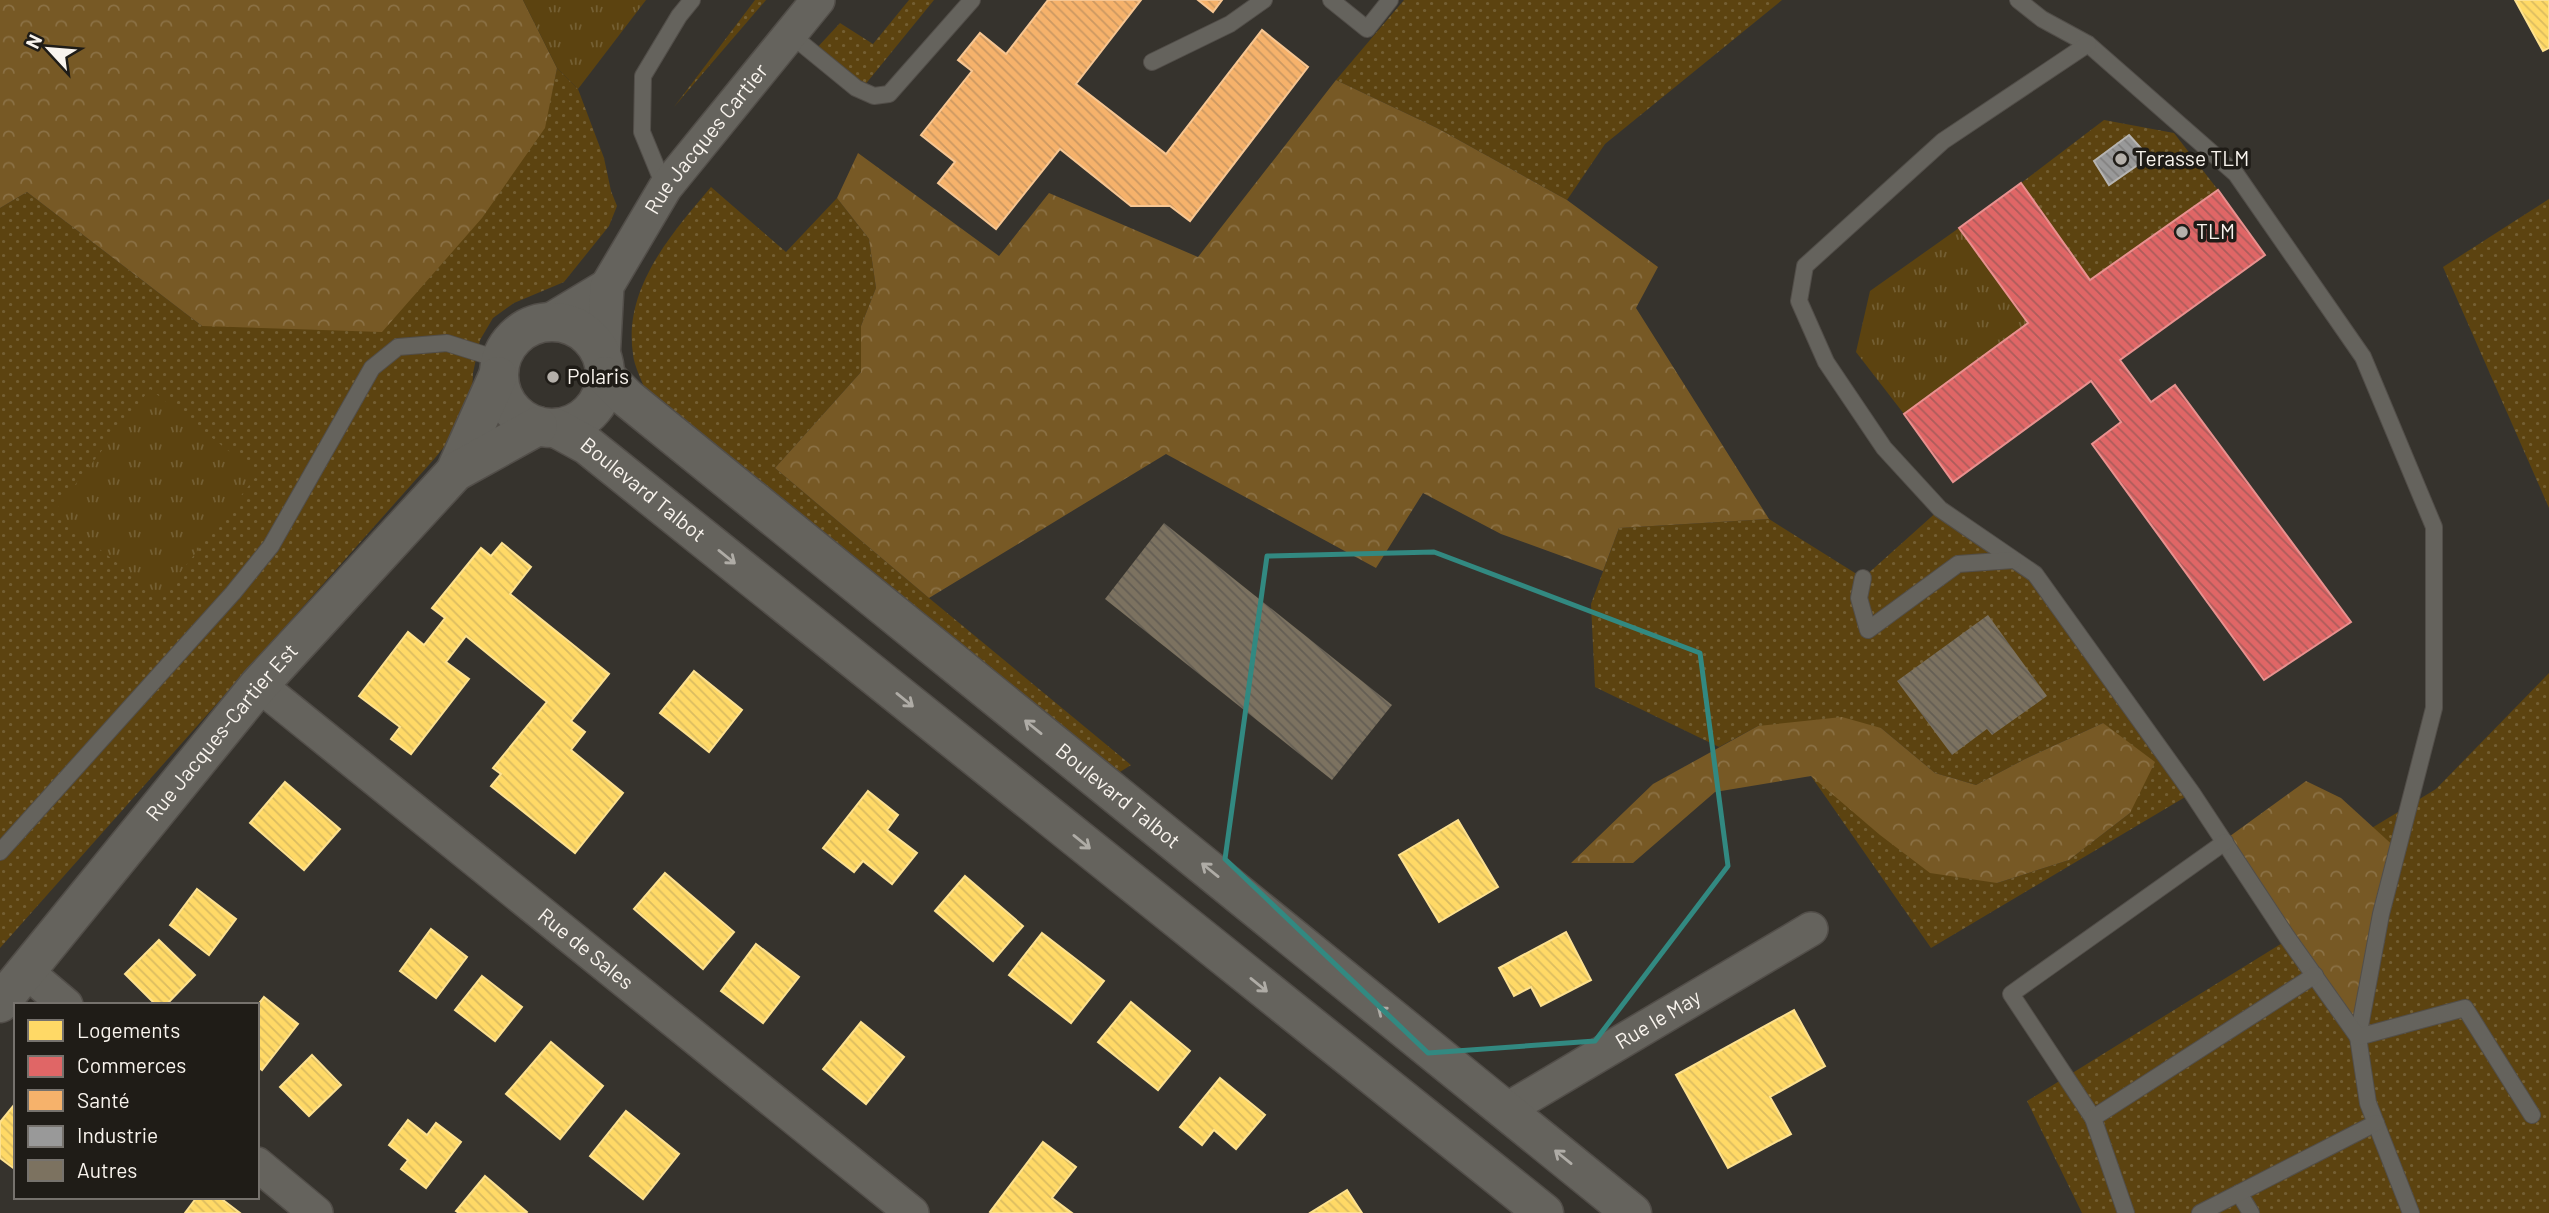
<svg xmlns="http://www.w3.org/2000/svg" width="2549" height="1213" viewBox="0 0 2549 1213" font-family="Barlow,sans-serif">
<defs>
<pattern id="grass-dots" width="8" height="8" patternUnits="userSpaceOnUse" patternTransform="scale(1.75)"><rect width="8" height="8" fill="#5c4310"/><path d="M2 2h.1M6 6h.1" fill="none" stroke="#745f33" stroke-width="1.8" stroke-linecap="round"/></pattern>
<pattern id="forest-crowns" width="20" height="18" patternUnits="userSpaceOnUse" patternTransform="scale(1.75)"><rect width="20" height="18" fill="#775925"/><path d="M2 6a3 3 0 1 1 6 0M12 15a3 3 0 1 1 6 0" fill="none" stroke="#8b7145"/></pattern>
<pattern id="park-tufts" width="24" height="20" patternUnits="userSpaceOnUse" patternTransform="scale(1.75)"><rect width="24" height="20" fill="#5c4310"/><path d="M3 7l-1-3M5 7V3M7 7l1-3M15 17l-1-3M17 17v-4M19 17l1-3" fill="none" stroke="#745f33"/></pattern>
<pattern id="homes-back-hatch" width="6" height="6" patternUnits="userSpaceOnUse" patternTransform="scale(1.75)"><rect width="6" height="6" fill="#ffd966"/><path d="M-1 5l2 2M0 0l6 6M5-1l2 2" fill="none" stroke="#dbbc60"/></pattern>
<pattern id="shops-back-hatch" width="6" height="6" patternUnits="userSpaceOnUse" patternTransform="scale(1.75)"><rect width="6" height="6" fill="#e06666"/><path d="M-1 5l2 2M0 0l6 6M5-1l2 2" fill="none" stroke="#ac5c5b"/></pattern>
<pattern id="health-back-hatch" width="6" height="6" patternUnits="userSpaceOnUse" patternTransform="scale(1.75)"><rect width="6" height="6" fill="#f6b26b"/><path d="M-1 5l2 2M0 0l6 6M5-1l2 2" fill="none" stroke="#cb9862"/></pattern>
<pattern id="industry-back-hatch" width="6" height="6" patternUnits="userSpaceOnUse" patternTransform="scale(1.75)"><rect width="6" height="6" fill="#999"/><path d="M-1 5l2 2M0 0l6 6M5-1l2 2" fill="none" stroke="#828180"/></pattern>
<pattern id="building-back-hatch" width="6" height="6" patternUnits="userSpaceOnUse" patternTransform="scale(1.75)"><rect width="6" height="6" fill="#7c7260"/><path d="M-1 5l2 2M0 0l6 6M5-1l2 2" fill="none" stroke="#645e54"/></pattern>
</defs>
<rect width="100%" height="100%" fill="#36332d"/>
<g fill="url(#grass-dots)">
<path d="M755,0h11l-92,107z"/>
<path d="M909,0h25l-70,86 -50,-35 26,-28 33,21z"/>
<path d="M1404,0h378l-177,144 -38,56 -130,-72 -101,-48z"/>
<path d="M557,68l21,21 26,69 7,33 6,15 -8,20 -45,56 -50,21 -21,15 -13,22 -7,33 -1,20 -9,30 -28,35 -435,490v-740l27,-16 175,134 342,-198z"/>
<path d="M2104,120l70,13 44,57 -128,90 -69,-97z"/>
<path d="M711,187l75,65 51,-54 32,41 7,49 -15,38v46l-86,96 154,130 202,167 -19,12 -465,-382c-4,-13 -13,-28 -14,-41 -10,-66 39,-121 78,-167z"/>
<path d="M2549,199v309l-106,-241z"/>
<path d="M1940,509l95,65 157,219 -261,155 -120,-172 186,107 72,-23 61,-47 -27,-90 -78,36 -49,26 -41,-12 -54,-45 -123,-2 -39,21 -124,-60 -4,-83 28,-76 150,-9 94,59z"/>
<path d="M2549,673v540h-467l-55,-112 265,-164 -24,-46 168,-102z"/>
</g>
<g fill="url(#forest-crowns)">
<path d="M0,0h523l34,68 -12,60 -63,90 -100,114 -180,-6 -175,-134 -27,16z"/>
<path d="M1336,80l101,48 130,72 91,67 -22,41 133,211 -150,9 -16,43 -102,-37 -78,-41 -47,75 -210,-114 -237,144 -154,-130 86,-96v-46l15,-38 -7,-49 -32,-41 21,-45 141,103 50,-63 149,64z"/>
<path d="M1842,717l39,11 54,45 41,12 49,-26 78,-36 52,39 -25,51 -61,47 -72,23 -67,-10 -50,-38 -69,-59 -96,16 -82,71h-62l82,-79 105,-58z"/>
<path d="M2306,781l35,17 56,51 -39,188 -132,-198z"/>
</g>
<g fill="url(#park-tufts)">
<path d="M523,0h123l-68,89 -21,-21z"/>
<path d="M1959,228l69,95 -124,91 -48,-62 14,-61z"/>
<path d="M150,389l108,85 -97,123 -108,-84z"/>
</g>
<g fill="url(#homes-back-hatch)" stroke="#fde18f" stroke-width="2">
<path d="M2515,0h34v48l-6,3z"/>
<path d="M502,543l29,24 -21,27 99,80 -38,47 14,11 -14,18 52,43 -48,60 -84,-67 10,-12 -8,-6 54,-66 -81,-66 -20,26 23,17 -58,75 -20,-15 9,-12 -41,-31 49,-64 16,13 21,-27 -13,-10 49,-60 10,8z"/>
<path d="M694,671l48,39 -33,42 -49,-39z"/>
<path d="M285,782l55,47 -36,41 -54,-47z"/>
<path d="M868,791l30,24 -11,15 30,23 -25,31 -29,-23 -9,11 -31,-24z"/>
<path d="M1458,820l40,67 -59,35 -40,-67z"/>
<path d="M665,873l69,59 -31,37 -69,-60z"/>
<path d="M965,876l58,50 -30,35 -58,-50z"/>
<path d="M197,889l39,30 -27,36 -39,-30z"/>
<path d="M431,929l36,28 -31,41 -36,-27z"/>
<path d="M1566,932l25,48 -50,26 -10,-19 -17,9 -15,-28z"/>
<path d="M1042,933l62,48 -33,42 -62,-48z"/>
<path d="M159,940l36,35 -29,30h-10l-31,-31z"/>
<path d="M756,944l43,33 -36,46 -42,-32z"/>
<path d="M482,976l40,31 -27,34 -40,-31z"/>
<path d="M264,997l34,27 -36,46 -5,-4v-60z"/>
<path d="M1131,1002l59,49 -32,39 -60,-48z"/>
<path d="M1794,1010l31,56 -55,31 21,37 -63,34 -52,-93z"/>
<path d="M861,1022l43,35 -38,47 -43,-35z"/>
<path d="M551,1042l52,44 -43,53 -54,-45z"/>
<path d="M312,1055l29,30 -32,31 -29,-29z"/>
<path d="M1220,1078l45,37 -29,34 -22,-19 -12,15 -22,-18z"/>
<path d="M14,1105l2,1v64l-16,-12v-36z"/>
<path d="M626,1111l53,43 -36,45 -53,-43z"/>
<path d="M408,1120l19,15 9,-12 25,19 -35,46 -25,-19 7,-9 -19,-15z"/>
<path d="M1043,1142l33,25 -24,31 20,15h-80l-2,-1z"/>
<path d="M485,1176l42,36 -1,1h-67l-3,-2z"/>
<path d="M1347,1190l15,23h-52z"/>
<path d="M197,1197h22l21,16h-55z"/>
</g>
<path fill="url(#shops-back-hatch)" stroke="#e8918f" stroke-width="2" d="M2021,183l69,97 128,-90 47,65 -145,105 31,42 24,-17 176,237 -87,58 -172,-236 29,-22 -30,-41 -138,101 -49,-68 124,-91 -69,-95z"/>
<g fill="url(#health-back-hatch)" stroke="#f7c692" stroke-width="2">
<path d="M1048,0h93l-65,84 90,70 96,-124 46,37 -118,154 -20,-15h-39l-71,-57 -64,80 -58,-46 17,-21 -34,-27 51,-64 -14,-11 22,-27 26,21z"/>
<path d="M1198,0h24l-9,12z"/>
</g>
<path fill="url(#industry-back-hatch)" stroke="#b6b4b2" stroke-width="2" d="M2129,135l20,22 -40,28 -15,-24z"/>
<g fill="url(#building-back-hatch)">
<path d="M1164,523l228,182 -60,75 -227,-181z"/>
<path d="M1988,615l59,81 -55,39 -5,-6 -35,26 -55,-74z"/>
</g>
<g fill="none" stroke-linecap="round" stroke-linejoin="round">
<defs>
<g id="lane">
<path d="M1331,0l36,29 23,-29"/>
<path d="M2018,0l24,19 46,25 148,130 127,183 71,170v181l-53,206 -23,123 10,66 43,110"/>
<path d="M790,34l66,54 18,8 15,-2 83,-94"/>
<path d="M2088,44l-145,97 -138,125 -6,35 27,61 58,86 56,61 95,65 157,219 95,144 71,100 107,-29 67,107"/>
<path d="M1152,62l78,-38 34,-24"/>
<path d="M665,188l-23,-56 1,-56 36,-60 13,-16"/>
<path d="M1863,578l-4,20 9,32 90,-66 55,-4"/>
<path d="M0,852l233,-259 38,-47 101,-178 26,-21 49,-4 54,17"/>
<path d="M2093,1118l-82,-124 214,-152"/>
<path d="M2239,1193l12,20"/>
<path d="M2126,1213l-33,-95 222,-143"/>
<path d="M2200,1213l176,-90"/>
</g>
<g id="street">
<path d="M547,322l60,-36"/>
<path id="s1" d="M603,360l4,-74 58,-98 153,-188"/>
<path id="s2" d="M259,685l653,528"/>
<path d="M27,972l39,33"/>
<path id="s3" d="M1506,1110l305,-181"/>
<path d="M257,1164l59,49"/>
</g>
<g id="secondary">
<circle cx="552" cy="375" r="53"/>
<path id="s4" d="M605,376l22,22 1005,815"/>
<path id="s5" d="M556,428l31,17 957,768"/>
<path d="M455,472l43,-96"/>
<path id="s6" d="M0,1003l259,-318 196,-213 83,-46"/>
</g>
</defs>
<use href="#lane" stroke="#524e49" stroke-width="18"/>
<use href="#street" stroke="#524e49" stroke-width="36"/>
<use href="#secondary" stroke="#524e49" stroke-width="41"/>
<use href="#lane" stroke="#65635d" stroke-width="16"/>
<use href="#street" stroke="#65635d" stroke-width="33"/>
<use href="#secondary" stroke="#65635d" stroke-width="38"/>
</g>
<defs><path id="oneway-shaft" d="M-6 0H5M1.5-3L5.5 0L1.5 3" fill="none" stroke-width="1.6" stroke-linecap="round" stroke-linejoin="round" transform="scale(1.75)"/></defs>
<g stroke="#afaca6">
<use href="#oneway-shaft" transform="translate(727 557) rotate(39)"/>
<use href="#oneway-shaft" transform="translate(905 700) rotate(39)"/>
<use href="#oneway-shaft" transform="translate(1033 727) rotate(-141)"/>
<use href="#oneway-shaft" transform="translate(1082 842) rotate(39)"/>
<use href="#oneway-shaft" transform="translate(1210 870) rotate(-141)"/>
<use href="#oneway-shaft" transform="translate(1259 985) rotate(39)"/>
<use href="#oneway-shaft" transform="translate(1386 1014) rotate(-141)"/>
<use href="#oneway-shaft" transform="translate(1563 1157) rotate(-141)"/>
</g>
<path fill="none" stroke="#328981" stroke-width="5" stroke-linejoin="round" d="M1434,552l266,101 28,213 -133,175 -167,12 -203,-194 42,-303z"/>
<g fill="#b5b0aa" stroke="#1f1c17" stroke-width="2.5">
<circle cx="2121" cy="159" r="7"/>
<circle cx="2182" cy="232" r="7"/>
<circle cx="553" cy="377" r="7"/>
</g>
<g text-anchor="middle" stroke-width="7" stroke-linejoin="round" paint-order="stroke">
<g font-size="21" fill="#f9f4ee" stroke="#1f1c17">
<text dy="7" stroke="none"><textPath href="#s1" startOffset="252">Rue Jacques Cartier</textPath></text>
<text dy="7" stroke="none"><textPath href="#s5" startOffset="107">Boulevard Talbot</textPath></text>
<text dy="7" stroke="none"><textPath href="#s6" startOffset="350">Rue Jacques-Cartier Est</textPath></text>
<text dy="7" stroke="none"><textPath href="#s4" startOffset="663">Boulevard Talbot</textPath></text>
<text dy="7" stroke="none"><textPath href="#s2" startOffset="420">Rue de Sales</textPath></text>
<text dy="7" stroke="none"><textPath href="#s3" startOffset="177">Rue le May</textPath></text>
</g>
<g font-size="21" fill="#f9f4ee" stroke="#1f1c17" text-anchor="start">
<text x="2135" y="166">Terasse TLM</text>
<text x="2196" y="239">TLM</text>
<text x="567" y="384">Polaris</text>
</g>
</g>
<rect x="14" y="1003" width="245" height="196" fill="#1f1c17" stroke="#76726d" stroke-width="2"/>
<rect x="28" y="1020" width="35" height="21" fill="#ffd966" stroke="#76726d" stroke-width="2"/>
<text x="77" y="1038" font-size="21" fill="#f9f4ee">Logements</text>
<rect x="28" y="1056" width="35" height="21" fill="#e06666" stroke="#76726d" stroke-width="2"/>
<text x="77" y="1073" font-size="21" fill="#f9f4ee">Commerces</text>
<rect x="28" y="1090" width="35" height="21" fill="#f6b26b" stroke="#76726d" stroke-width="2"/>
<text x="77" y="1108" font-size="21" fill="#f9f4ee">Santé</text>
<rect x="28" y="1126" width="35" height="21" fill="#999999" stroke="#76726d" stroke-width="2"/>
<text x="77" y="1143" font-size="21" fill="#f9f4ee">Industrie</text>
<rect x="28" y="1160" width="35" height="21" fill="#7c7260" stroke="#76726d" stroke-width="2"/>
<text x="77" y="1178" font-size="21" fill="#f9f4ee">Autres</text>
<g transform="translate(49 49) rotate(296)" stroke="#1f1c17" stroke-width="5" paint-order="stroke">
<path d="M0-5L12 26L0 18L-12 26Z" fill="#f9f4ee"/>
<text y="-10" font-size="19" font-weight="bold" text-anchor="middle" fill="#f9f4ee">N</text>
</g>
</svg>
